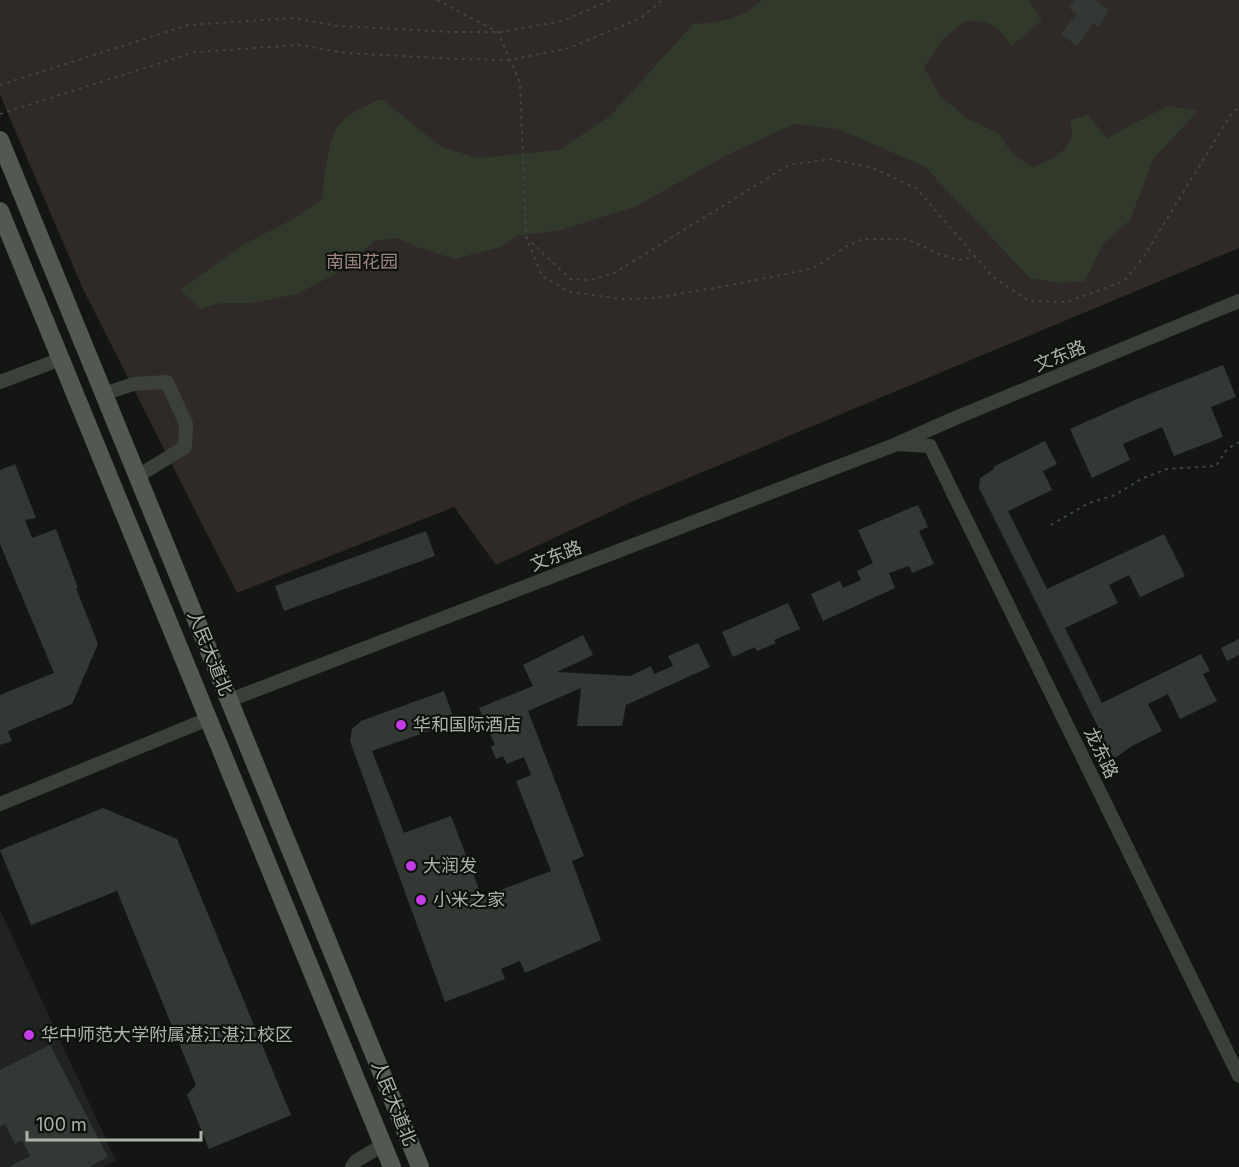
<svg xmlns="http://www.w3.org/2000/svg" width="1239" height="1167" viewBox="0 0 1239 1167" font-family="Inter,'Noto Sans SC',sans-serif">
<rect width="100%" height="100%" fill="#141614"/>
<path fill="#202321" d="M0,910l116,251 -13,6h-103z"/>
<path fill="#2f2927" d="M0,0h1239v248l-601,251 -142,66 -42,-58 -217,86 -154,-304 -83,-194z"/>
<path fill="#31392b" d="M762,0h267l13,20 -30,26c-16,-22 -20,-25 -47,-25l-23,19 -18,28 16,28 28,23 30,14 15,21 19,13c15,-5 37,-15 40,-32 1,-4 -2,-11 -2,-15l18,-5 19,23 60,-32 31,5 -44,47 -24,62 -27,24 -18,37 -27,2 -28,-5 -106,-112 -86,-37 -44,-5 -69,32 -88,50 -76,24 -44,6 -16,11 -46,12 -41,-13 -16,-8 -24,3 -29,28 -48,25 -46,9h-30l-21,6 -20,-19 64,-46 49,-25 29,-20c2,-16 6,-62 16,-73 11,-14 29,-21 44,-27l58,47 37,12 82,-8 51,-34 83,-92c29,-2 47,-4 69,-24z"/>
<g fill="#343835">
<path d="M1075,0h20l14,10 -10,17 -6,-4 -16,23 -16,-12 16,-20 -8,-6z"/>
<path d="M1223,365l13,32 -25,10 12,30 -49,19 -12,-29 -39,17 7,16 -38,18 -22,-49 67,-30z"/>
<path d="M1045,441l12,23 -14,7 9,19 -44,21 39,78 117,-55 21,42 -45,21 -11,-22 -20,10 9,18 -53,25 37,75 99,-49 9,17 -7,3 14,27 -37,18 -12,-25 -20,10 14,27 -30,15 -18,13 -135,-271 1,-10 14,-9 -1,-2z"/>
<path d="M15,464l21,54 -11,2 7,18 24,-9 22,59h-2l22,56 -26,60 -64,27 4,10 -12,4v-50l54,-22 -54,-129v-74z"/>
<path d="M918,505l10,22 -9,4 15,33 -22,9 -3,-7 -20,7 6,15 -72,33 -12,-27 29,-13 3,7 18,-8 -4,-9 16,-8 -15,-33z"/>
<path d="M426,531l9,25 -151,55 -9,-25z"/>
<path d="M788,603l12,26 -26,11 2,3 -19,8 -2,-4 -22,10 -11,-25z"/>
<path d="M583,635l10,20 -36,17 73,4 21,-10 3,8 19,-8 -5,-10 30,-13 12,24 -84,38 -4,21h-45l4,-38 -53,23 56,145 -12,5 29,79 -76,33 -5,-12 -19,8 4,10 -60,23 -95,-261 2,-12 9,-8 83,-30 11,31 -83,29 32,82 47,-17 31,81 69,-26 -35,-90 15,-6 -7,-18 -17,7 -4,-8 -7,3 -5,-12 4,-2 -16,-37 54,-22 -10,-21z"/>
<path d="M1239,639v16l-12,6 -6,-13z"/>
<path d="M103,808l74,31 114,276 -82,34 -22,-54 9,-10 -79,-194 -86,34 -31,-75z"/>
<path d="M50,1045l58,112 -19,10h-81l22,-11 -8,-16 -7,4 -10,-20 -5,3v-57z"/>
</g>
<g fill="none" stroke-linecap="round" stroke-linejoin="round">
<g stroke="#404640" stroke-width="2" stroke-dasharray="3 4.5" stroke-linecap="butt">
<path d="M437,0l61,32 22,51 6,154 16,39 28,16 52,7 33,-1 76,-13 75,-15 13,-5 28,-19 16,-7h44l32,15 20,6 17,-3"/>
<path d="M0,85l188,-60 104,-7 47,8 113,6h50l60,-11 49,-21"/>
<path d="M0,114l195,-62 104,-7 47,8 113,6 51,1 59,-12 72,-30 21,-18"/>
<path d="M526,237l44,42 21,1 23,-7 175,-108 41,-6 43,9 44,21 76,88 36,24 38,1 57,-21 19,-23 87,-142 9,-9"/>
<path d="M1051,525l38,-22 26,-8 26,-16 26,-10 49,-3 11,-17 12,-7"/>
</g>
<g stroke="#3b403a" stroke-width="14">
<path d="M0,382l61,-23"/>
<path d="M104,394l29,-10 34,-2 19,42 -1,23 -47,29"/>
<path d="M899,443l54,-24 286,-118"/>
<path d="M230,700l667,-256 33,2 309,630"/>
<path d="M0,804l208,-85"/>
<path d="M352,1167l4,-6 27,-16"/>
</g>
<g stroke="#525952" stroke-width="18">
<path d="M0,140l420,1027"/>
<path d="M0,211l392,956"/>
</g>
</g>
<g fill="#c33ce6" stroke="#0f110f" stroke-width="2">
<circle cx="401" cy="725" r="6"/>
<circle cx="411" cy="866" r="6"/>
<circle cx="421" cy="900" r="6"/>
<circle cx="29" cy="1035" r="6"/>
</g>
<g text-anchor="middle" stroke-width="4.5" stroke-linejoin="round" paint-order="stroke">
<g font-size="18" fill="#9f857f" stroke="#0f110f">
<text x="362" y="268">南国花园</text>
</g>
<g font-size="18" fill="#a9b5a7" stroke="#0f110f">
<text transform="translate(1060 356) rotate(-22)" y="6">文东路</text>
<text transform="translate(556 556) rotate(-21)" y="6">文东路</text>
<text transform="translate(210 653) rotate(68)" y="6">人民大道北</text>
<text transform="translate(1101 753) rotate(64)" y="6">龙东路</text>
<text transform="translate(394 1103) rotate(68)" y="6">人民大道北</text>
</g>
<g font-size="18" fill="#a9b5a7" stroke="#0f110f" text-anchor="start">
<text x="413" y="731">华和国际酒店</text>
<text x="423" y="872">大润发</text>
<text x="433" y="906">小米之家</text>
<text x="41" y="1041">华中师范大学附属湛江湛江校区</text>
</g>
</g>
<path d="M27 1131v9h174v-9" fill="none" stroke="#a9b5a7" stroke-width="3"/>
<text x="36" y="1131" font-size="18" fill="#a9b5a7" stroke="#0f110f" stroke-width="4.5" paint-order="stroke">100 m</text>
</svg>
